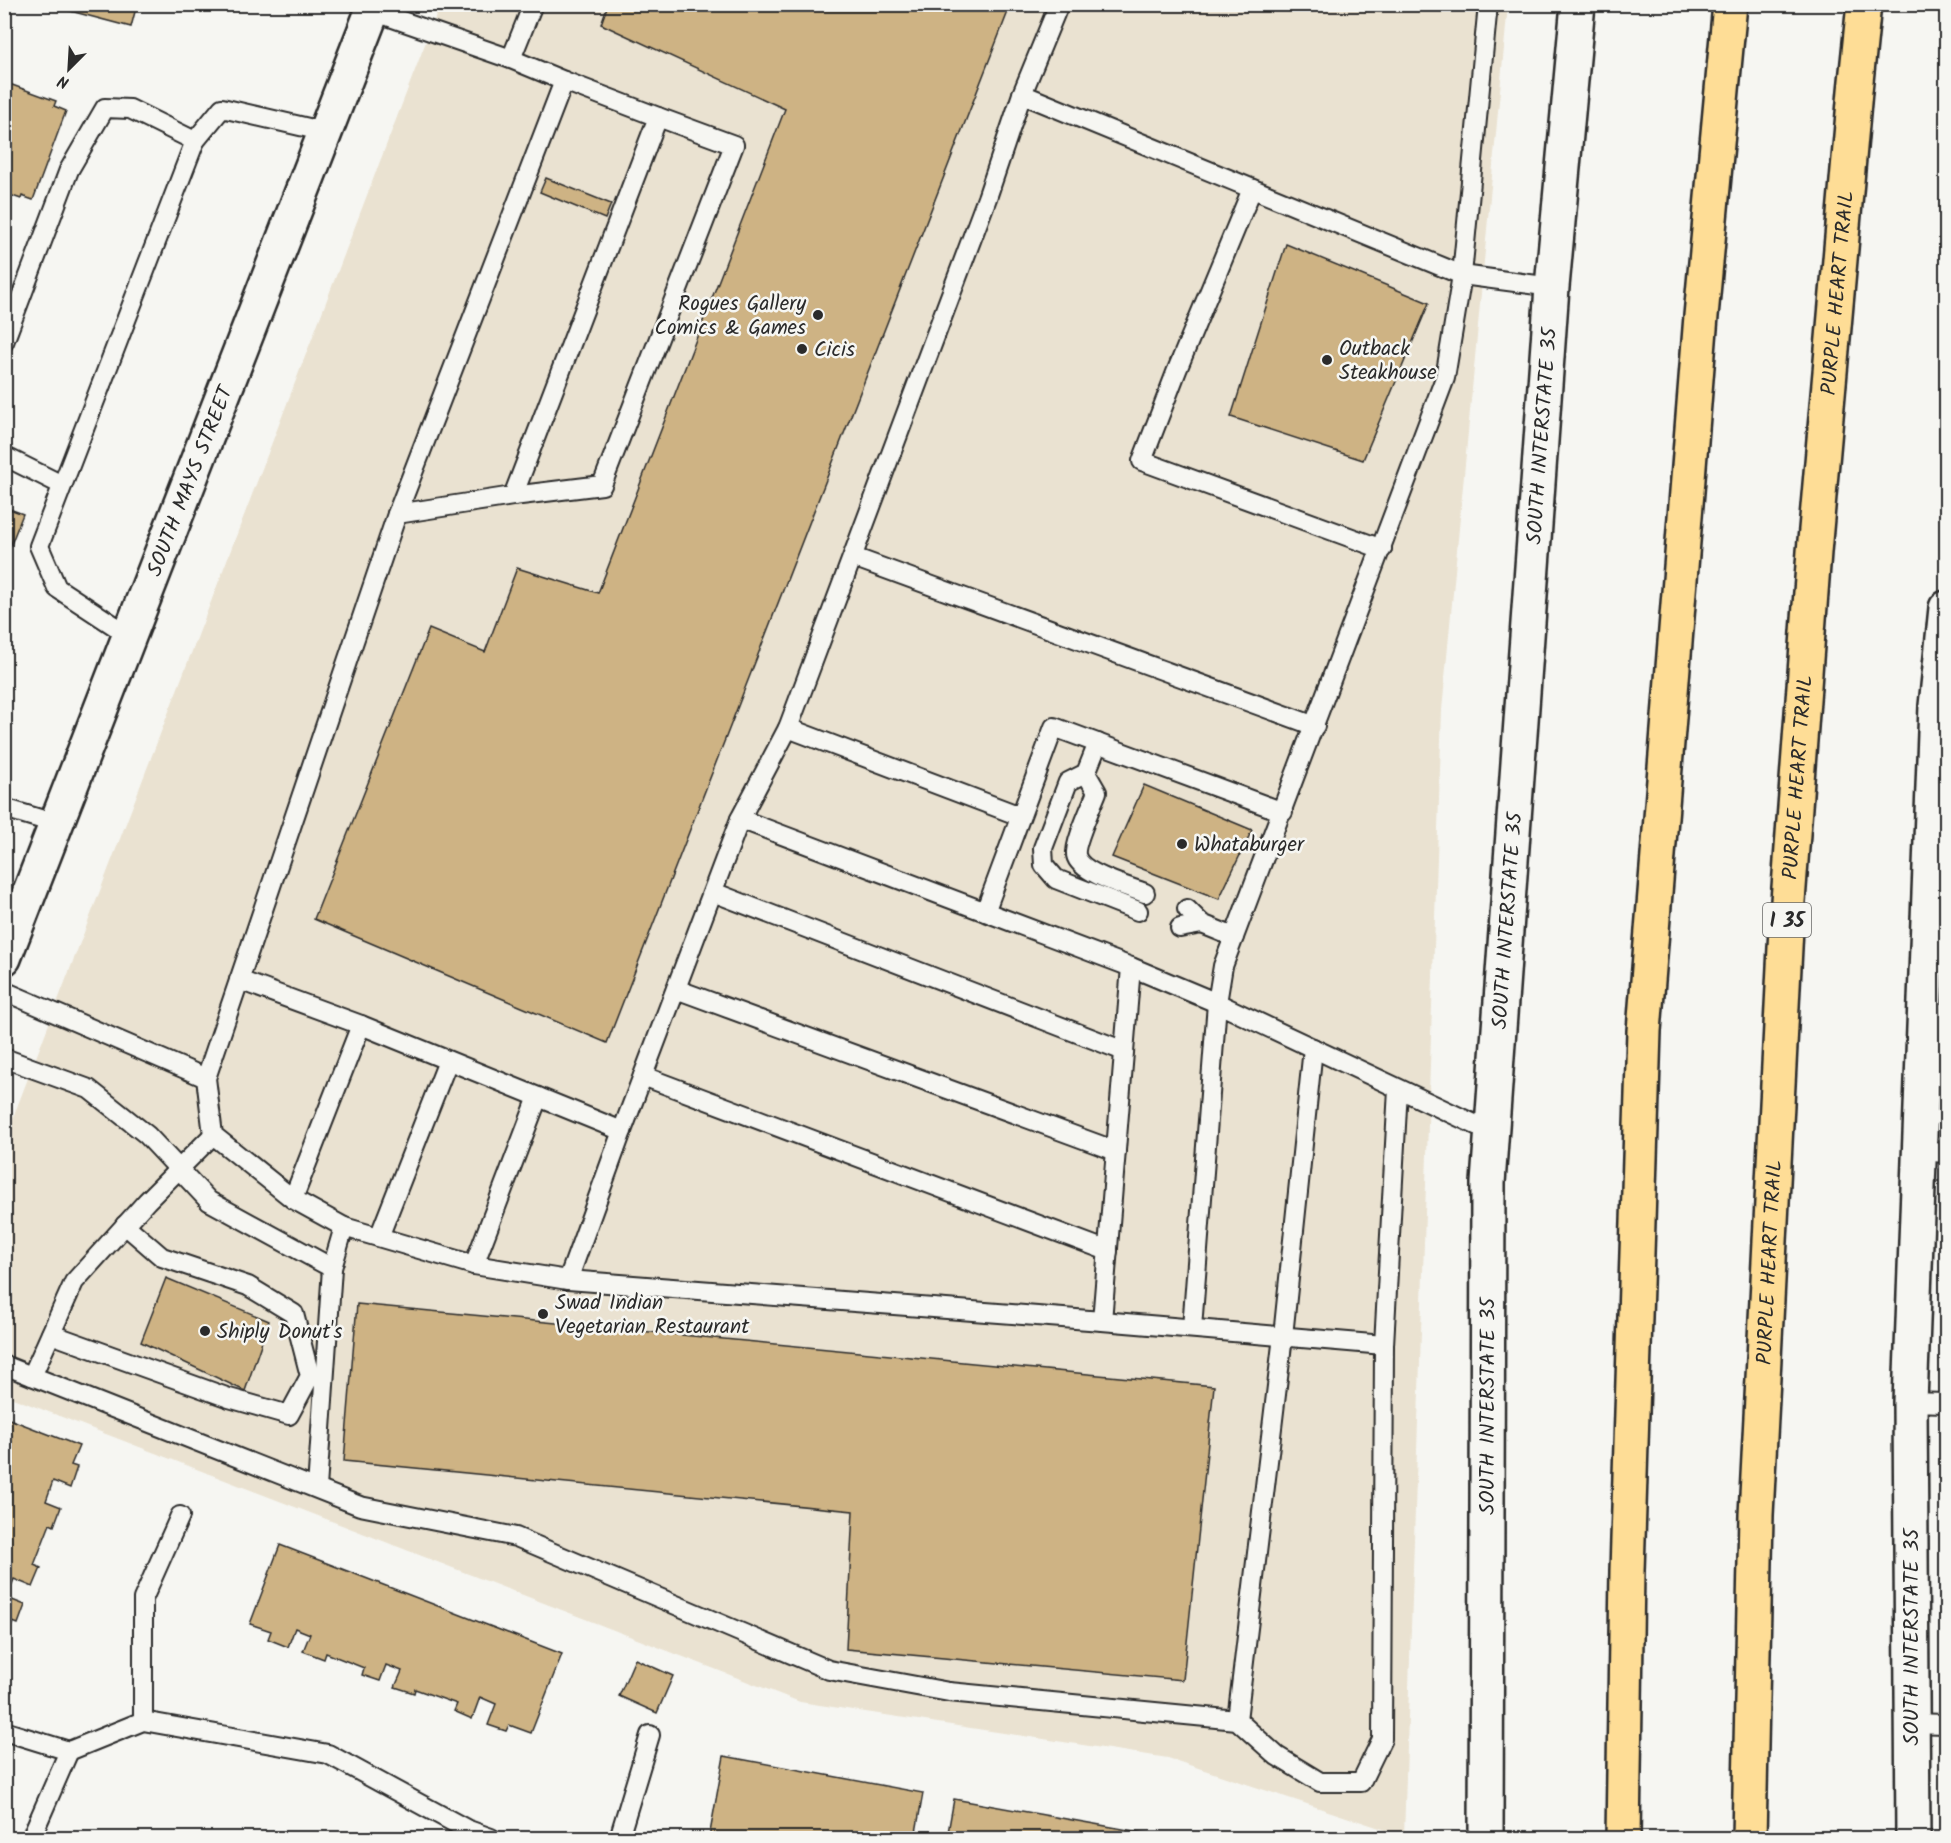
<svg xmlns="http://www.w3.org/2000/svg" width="1951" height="1843" viewBox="0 0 1951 1843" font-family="Kalam,sans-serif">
<rect width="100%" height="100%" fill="#f6f6f2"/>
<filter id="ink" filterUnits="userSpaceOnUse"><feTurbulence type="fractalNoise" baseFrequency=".0167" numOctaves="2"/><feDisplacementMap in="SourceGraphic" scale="12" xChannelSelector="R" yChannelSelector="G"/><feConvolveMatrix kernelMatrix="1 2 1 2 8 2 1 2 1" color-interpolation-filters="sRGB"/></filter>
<g filter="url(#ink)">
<path fill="#eae2d1" d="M440,5h1068l-66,705 -38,1126 -236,-78 -368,-56 -795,-307 -1,-254z"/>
<g fill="#ceb384" stroke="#2b2b2b" stroke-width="1.5">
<path d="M44,4h93l-6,23z"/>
<path d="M608,4h403l-404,1039 -293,-124 115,-290 56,23 32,-84 81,25 187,-484 -184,-85z"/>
<path d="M4,82l52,19 -2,5 12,5 -33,89 -11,-4 -1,3 -17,-6z"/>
<path d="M546,178l65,26 -6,15 -65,-27z"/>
<path d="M1286,244l143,59 -66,157 -132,-43z"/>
<path d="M4,507l19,7 -19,48z"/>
<path d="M1144,785l108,45 -33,69 -107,-42z"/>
<path d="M166,1278l103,43 -24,70 -104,-49z"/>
<path d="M357,1304l857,82 -31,294 -337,-31 7,-138 -509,-50z"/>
<path d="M4,1417l75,29 -8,19 6,2 -7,21 -17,-7 -7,20 15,6 -7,19 -4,-2 -16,41 7,3 -8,19 -19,-8 -7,19 18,7 -7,19 -5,-2 -8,20z"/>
<path d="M280,1545l282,109 -31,79 -22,-8 -3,6 -18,-6 8,-21 -16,-7 -8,22 -18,-8 3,-7 -42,-15 -1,4 -19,-6 7,-16 -16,-6 -6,16 -18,-6 2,-7 -38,-15 -2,6 -21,-8 7,-17 -15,-6 -7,19 -20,-8 3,-8 -21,-7z"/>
<path d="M635,1659l38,17 -16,37 -38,-17z"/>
<path d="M724,1756l199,37 -8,45h-206z"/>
<path d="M954,1799l202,36v3h-209z"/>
</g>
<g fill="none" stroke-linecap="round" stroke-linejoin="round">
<defs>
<g id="service">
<path d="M511,59l22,-55"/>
<path d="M1022,94l440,181 90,12"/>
<path d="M1252,189l-75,181 -35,91 240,88"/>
<path d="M4,342l65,-172 36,-62 25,1 65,32"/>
<path d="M4,456l58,29"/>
<path d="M513,496l89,-11 132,-340 -76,-28"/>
<path d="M397,514l116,-18 145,-379 -94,-36"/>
<path d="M853,557l462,169"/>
<path d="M130,636l-73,-48 -18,-42 156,-405 27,-33 104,24"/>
<path d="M788,728l232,88"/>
<path d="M1098,743l-12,30 -18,9 -25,66 1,17 12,14 82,32"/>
<path d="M1086,773l11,19c-5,13 -23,52 -21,63 3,18 53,32 69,38"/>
<path d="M4,808l53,16"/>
<path d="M740,819l391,148 86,36 6,-37 222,-588 17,-103 26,-271"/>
<path d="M713,892l411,159"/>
<path d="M1187,909l15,15 32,13"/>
<path d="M985,912l69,-185 229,85"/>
<path d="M1180,928l22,-4"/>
<path d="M239,980l122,45 261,106"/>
<path d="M676,989l440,162"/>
<path d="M4,991l202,87"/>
<path d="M4,1058l85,31 58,46 62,66 123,67"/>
<path d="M643,1076l465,175"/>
<path d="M1919,1151l27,2"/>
<path d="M293,1199l68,-174"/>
<path d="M344,1227l-51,-28 -80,-64 -7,-57 191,-564 167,-433 -53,-22 -138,-48 -8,-5"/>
<path d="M379,1237l69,-176"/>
<path d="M474,1265l64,-168"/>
<path d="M568,1280l534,41 282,24"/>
<path d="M1102,1321l29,-354"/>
<path d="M1192,1328l25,-325 274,129"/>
<path d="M51,1334l178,64 60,17 21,-39 -16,-62 -46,-28 -86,-29 -37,-32"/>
<path d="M4,1365l356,141 156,31 313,133 120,22 288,28 40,36 43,26h41l21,-43 2,-394 14,-256"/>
<path d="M32,1376l42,-94 73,-81 66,-66"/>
<path d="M1910,1402l36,1"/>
<path d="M317,1488l15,-220 12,-41 130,38 94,15 54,-149 118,-312 48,-91 199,-530 35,-104 37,-90"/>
<path d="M1237,1720l46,-384 30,-288"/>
<path d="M143,1721v-122l37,-83"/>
<path d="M1911,1723l35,1"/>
<path d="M4,1731l65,20 74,-30 185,33 138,75 25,9"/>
<path d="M31,1838l38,-87"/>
<path d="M619,1838l31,-103"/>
</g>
<g id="secondary">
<path id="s1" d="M4,958l371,-954"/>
<path id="s2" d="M1486,1838l2,-655 64,-896 26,-283"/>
<path d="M1913,1838l-3,-436 26,-696 10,-98"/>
</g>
<g id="motorway">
<path d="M1623,1838l4,-267 17,-540 57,-715 29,-312"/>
<path id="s3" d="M1749,1838l7,-323 30,-587 28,-376 41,-461 9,-87"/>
</g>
</defs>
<use href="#service" stroke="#2b2b2b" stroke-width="22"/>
<use href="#secondary" stroke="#2b2b2b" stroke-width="38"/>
<use href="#motorway" stroke="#2b2b2b" stroke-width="38"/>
<use href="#service" stroke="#f6f6f2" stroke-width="18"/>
<use href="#secondary" stroke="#f6f6f2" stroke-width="33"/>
<use href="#motorway" stroke="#fedd96" stroke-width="33"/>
</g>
</g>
<g fill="#2b2b2b" stroke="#f6f6f2" stroke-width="2">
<circle cx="818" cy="315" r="6"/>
<circle cx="802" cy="349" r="6"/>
<circle cx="1327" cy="360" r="6"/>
<circle cx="1182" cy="844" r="6"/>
<circle cx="543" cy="1314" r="6"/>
<circle cx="205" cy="1331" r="6"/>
</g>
<g text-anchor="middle" stroke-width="5" stroke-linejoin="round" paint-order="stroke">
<rect fill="#f6f6f2" stroke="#686867" stroke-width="1.5" x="1763" y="903" width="48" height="34" rx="4.5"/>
<g font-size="20" font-weight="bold" fill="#2b2b2b">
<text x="1787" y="927">I 35</text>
</g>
<g font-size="21" fill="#2b2b2b" stroke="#f6f6f2">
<text dy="7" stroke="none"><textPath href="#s3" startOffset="1548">PURPLE HEART TRAIL</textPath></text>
<text dy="7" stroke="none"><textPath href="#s2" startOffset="1404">SOUTH INTERSTATE 35</textPath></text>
<text dy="7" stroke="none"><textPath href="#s1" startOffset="512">SOUTH MAYS STREET</textPath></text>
<text dy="7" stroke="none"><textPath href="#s3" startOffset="1062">PURPLE HEART TRAIL</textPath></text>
<text dy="7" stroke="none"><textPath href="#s2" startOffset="918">SOUTH INTERSTATE 35</textPath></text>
<text dy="7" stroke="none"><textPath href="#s3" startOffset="576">PURPLE HEART TRAIL</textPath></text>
<text dy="7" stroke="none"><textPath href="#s2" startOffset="432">SOUTH INTERSTATE 35</textPath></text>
<text transform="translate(1911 1637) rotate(-90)" y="7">SOUTH INTERSTATE 35</text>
</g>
<g font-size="21" fill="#2b2b2b" stroke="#f6f6f2" text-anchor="start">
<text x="806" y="310" text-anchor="end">Rogues Gallery<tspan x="806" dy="24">Comics &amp; Games</tspan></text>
<text x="1339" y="355">Outback<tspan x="1339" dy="24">Steakhouse</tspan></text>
<text x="814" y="356">Cicis</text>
<text x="1194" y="851">Whataburger</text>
<text x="555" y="1309">Swad Indian<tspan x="555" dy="24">Vegetarian Restaurant</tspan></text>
<text x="217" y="1338">Shiply Donut's</text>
</g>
</g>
<rect width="1951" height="1843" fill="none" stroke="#f6f6f2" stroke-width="24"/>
<rect x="12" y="12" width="1927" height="1819" fill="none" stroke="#2b2b2b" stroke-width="2" filter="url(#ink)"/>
<g transform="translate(69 69) rotate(204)" stroke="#f6f6f2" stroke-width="4.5" paint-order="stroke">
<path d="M0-4.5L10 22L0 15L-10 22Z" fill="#2b2b2b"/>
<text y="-9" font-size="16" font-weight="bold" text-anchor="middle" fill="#2b2b2b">N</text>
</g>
</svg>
